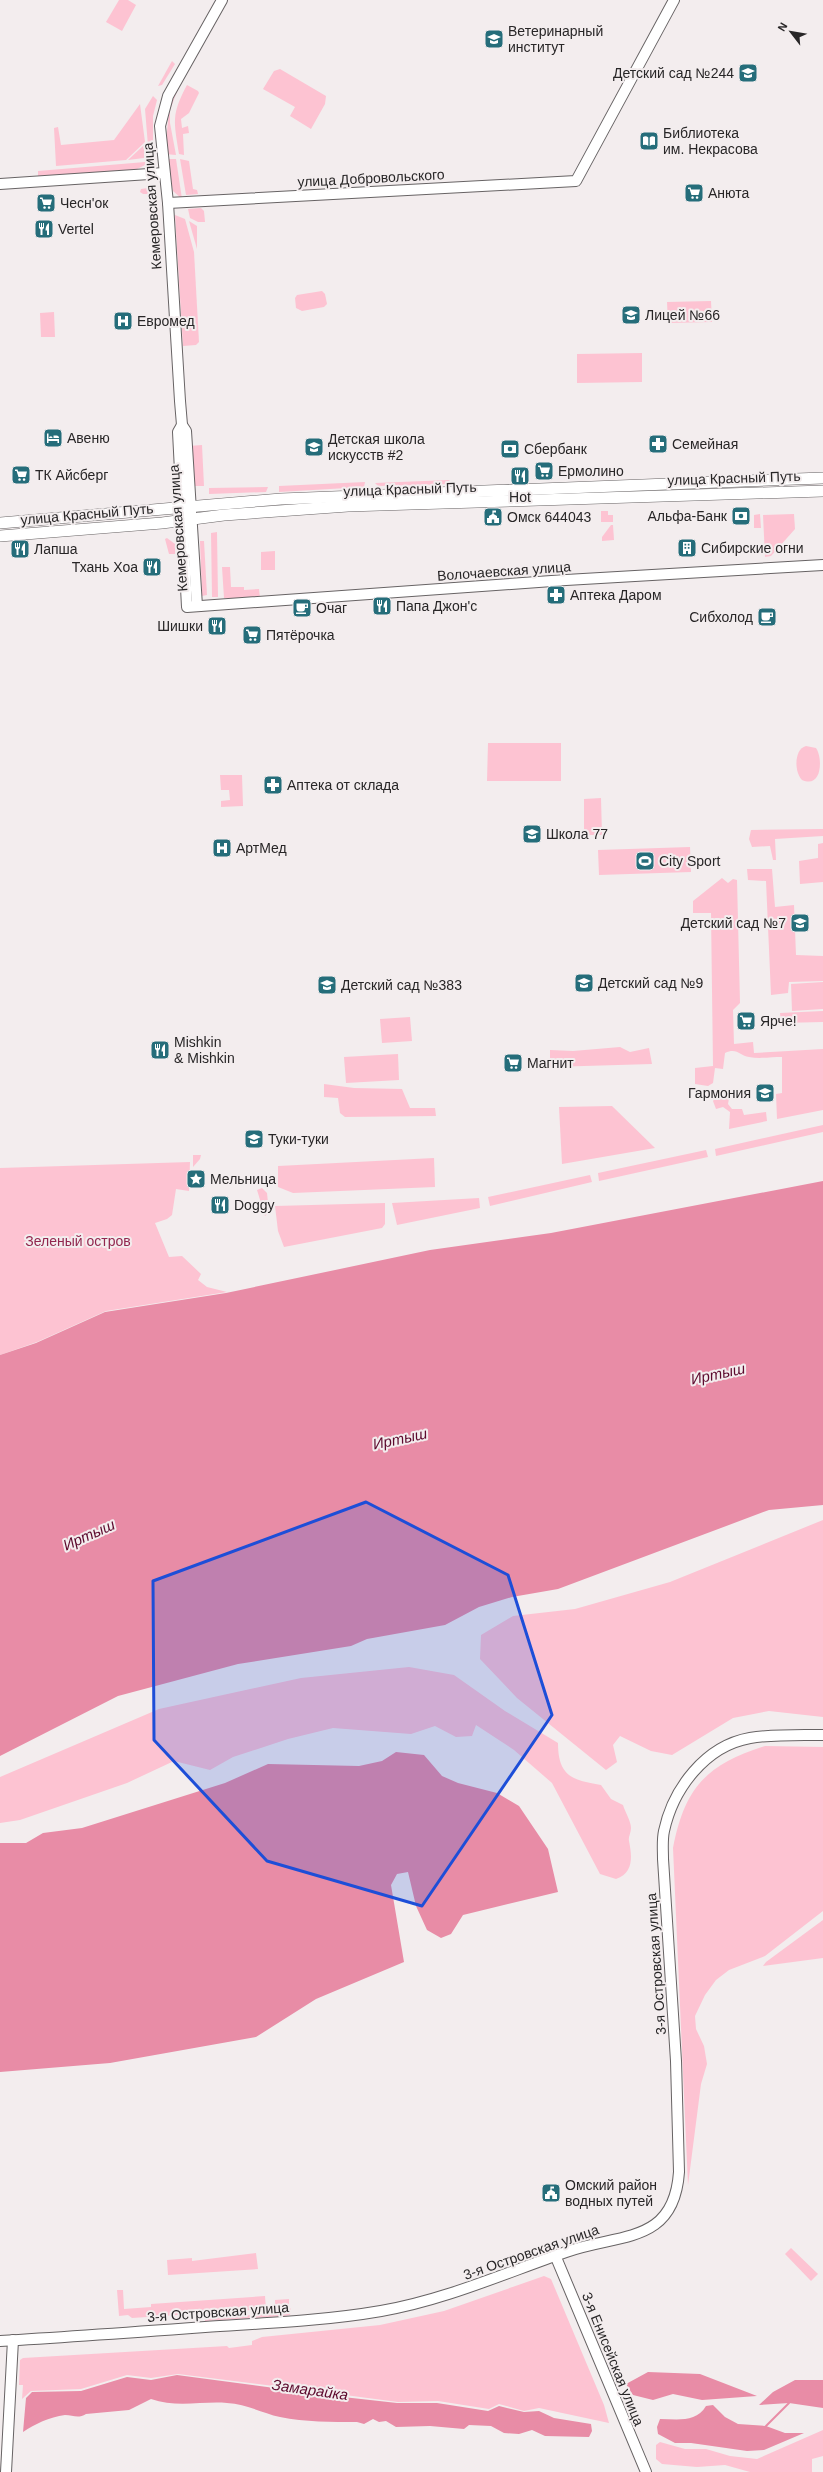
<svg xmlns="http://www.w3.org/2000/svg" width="823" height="2472" viewBox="0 0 823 2472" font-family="Arial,sans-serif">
<rect width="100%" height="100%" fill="#f3edee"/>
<g fill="#fdc3d2">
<path d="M119,0h9l8,5 -14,26 -16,-9z"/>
<path d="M172,61l3,3 -13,21 -4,1z"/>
<path d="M280,69l46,27 -1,8 -14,25 -21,-13 5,-9 -32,-18 11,-18z"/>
<path d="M181,81l-11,29v13l6,32 -11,-1 4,-45z"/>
<path d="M187,85l11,6 1,2 -10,20 -8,6 1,9 6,-2 1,7 -6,1 1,21 -5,-1c-5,-33 -8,-39 8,-69z"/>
<path d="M153,96l4,4 -4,16v39l-4,3 -4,-49z"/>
<path d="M140,104l5,38 -19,18 -70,6 -2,-38 4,-1 3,18 53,-5z"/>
<path d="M144,145v13l-16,2z"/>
<path d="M166,159h10l6,40 -9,-8z"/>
<path d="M180,159l9,2 4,28 4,1 1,4 -12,1z"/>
<path d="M145,162v3l-12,6 -95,7v-7z"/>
<path d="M148,188l4,6h-9l-3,-2 1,-3z"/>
<path d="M201,208l3,3 1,11h-7l-8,-4 -2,-9z"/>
<path d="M175,215l10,4 9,33 5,90 -3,3 -13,1z"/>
<path d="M189,221l8,5v23z"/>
<path d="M322,291l3,3 2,10 -3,3 -22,4 -6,-3 -1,-10 2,-3z"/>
<path d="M711,301l1,21 -44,1 -1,-21z"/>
<path d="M54,312l1,25h-14l-1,-24z"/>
<path d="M642,353v29l-65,1v-29z"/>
<path d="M202,445l2,41h-12l-3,-40z"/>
<path d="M449,480l3,4 -74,2 -3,-3z"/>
<path d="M365,482l-1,5 -85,5v-6z"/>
<path d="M268,487l-2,5 -57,2v-6z"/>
<path d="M601,511h7v4h5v7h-12z"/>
<path d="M760,514l1,14h-7v-13z"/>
<path d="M794,514l1,15 -24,27 -6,1 -2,-42z"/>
<path d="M611,525h2l1,15 -12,1v-4z"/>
<path d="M217,532l1,65h-6l-1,-64z"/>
<path d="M167,538l8,6v10h-6l-4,-15z"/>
<path d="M200,541h4l3,54 -5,1z"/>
<path d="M275,551v19h-14v-18z"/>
<path d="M222,567h8l1,20h13v3l15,-1 1,9h-36z"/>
<path d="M488,743h73v38h-74z"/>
<path d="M806,746l10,2c7,10 6,41 -14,32 -8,-8 -8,-31 4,-34z"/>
<path d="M242,775l1,31 -22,1v-6l9,-1 -1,-10h-8l-1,-15z"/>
<path d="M601,798l1,37h-18v-36z"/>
<path d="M823,829v7l-48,3 1,21h-3l-3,-14 -18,1 -3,-8 2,-9z"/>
<path d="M823,843v39l-23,2 -1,-23 19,-3v-14z"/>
<path d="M690,847l1,25 -92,3 -1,-25z"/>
<path d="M747,869h25l3,38 19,-2 2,50 27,1v25l-34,1 -1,11 -17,2 -5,-114 -18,-1z"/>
<path d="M722,878l6,5 5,-4 4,1 3,123 -7,7 1,34 19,-2 1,11 69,-4v61l-46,9 -1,-25 6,-1v-36c-11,0 -23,2 -33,0 -9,-1 -12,-10 -24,-4l-2,16 -8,-1 -2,15 -5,3 -13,-2v-16l18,-2 -2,-153h-18v-12z"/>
<path d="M823,982v27l-31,2 -1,-27z"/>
<path d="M823,1011v11l-42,1 -1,-10z"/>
<path d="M410,1017l2,24 -30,2 -2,-24z"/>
<path d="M620,1047l10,5 19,-4 3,16 -102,3v-17l23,1z"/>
<path d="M398,1054l1,26 -53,3 -2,-26z"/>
<path d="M324,1084l30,4 48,1 8,19h25l1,8 -91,1 -5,-4 -2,-15 -14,-1z"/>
<path d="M729,1091l1,2 -2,11 4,5h10l2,6 22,-3 1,9 -38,8 1,-17 -7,-5 -7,2 -3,-8 4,-6 2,2z"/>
<path d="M612,1106l43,42 -93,16 -3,-57z"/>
<path d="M823,1125v7l-107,24 -1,-7z"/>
<path d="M706,1150l2,7 -109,24 -1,-8z"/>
<path d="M193,1155h8l-1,4 -7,8z"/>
<path d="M434,1158l1,29 -142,6 -15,-6v-21z"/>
<path d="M190,1162l-1,29 -13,-2 -4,26 -5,4 -12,4 14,34 13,-1 19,18 -3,6 9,7 20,5 -121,19 -69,31 -37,13v-187z"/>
<circle cx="197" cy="1179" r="4.5"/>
<path d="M590,1175l2,7 -102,24 -2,-9z"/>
<path d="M262,1188l5,5 2,19 -4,4 -8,-26z"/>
<path d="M479,1198l1,10 -83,17 -5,-22z"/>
<path d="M385,1203v21l-3,4 -98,19 -6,-16 -3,-25z"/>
<path d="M823,1520v197l-54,-6 -36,7 -61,37 -21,-4 -31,-15 -7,9 4,17 -11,8 -89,-72 -37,-39 1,-24 32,-19 62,-7 95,-27z"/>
<path d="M409,1667l45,8 51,36 53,32c0,33 14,37 43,42l10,14 12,6c2,7 8,16 8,23 0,5 -3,9 -2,13 3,15 5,32 -13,38l-16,-5 -48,-91 -38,-33 -38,-25 -4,11 -16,1 -21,-11 -24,8 -78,-6 -45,11 -55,18 -23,13 -36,-9 -47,22 -107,37 -20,3v-46l159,-68 142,-31z"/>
<path d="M765,1746l58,1v164l-58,45 -36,14 -13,10 -11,15 -10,21 1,13 8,17 3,18 -6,20 -13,101 -15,-337c12,-61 33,-83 92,-102z"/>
<path d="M823,1920v38l-60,8 3,-4z"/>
<path d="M791,2248l27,26 -7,7 -26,-27z"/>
<path d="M256,2253l2,16 -90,6 -1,-15 25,-2v3z"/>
<path d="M544,2276l7,3 53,126 5,18 -70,-15 -15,3 -25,-7 -10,5 -51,-8 -40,1 -53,-7 -22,1 -26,-7 -119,-15 -27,4 -24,-3 -46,14 -50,2 -9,8 1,-14h-4l1,-25 3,-2 204,-12 2,2 23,-3v-4l10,-4 118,-12 64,-14z"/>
<path d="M117,2290h6l1,19 27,-2v-3l114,-8 1,13 -134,9 -4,-3 -9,1z"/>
<path d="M289,2299v5l-14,1v-5z"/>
<path d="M289,2305l-3,6h-11l-1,-5z"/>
<path d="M291,2308l-1,7 -6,1 -79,5v-4l77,-3 6,-2z"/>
<path d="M823,2430v26l-11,3v13h-62l-25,-7 -28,2 -35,-3 -6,-5v-14l4,-3 25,7h21l24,7 27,3z"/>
</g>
<g fill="#e88ca6">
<path d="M823,1181v324l-54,5 -211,79 -46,8 -33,10 -34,18 -78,14 -16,7 -113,18 -120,32 -118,60v-401l36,-12 69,-31 121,-19 204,-43 121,-17z"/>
<path d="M396,1752l28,3 18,21 16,7 39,10 22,13 29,43 10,43 -95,23 -12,19 -10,4 -14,-8 -11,-24 -8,-34 -11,2 -6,11 13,77 -88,37 -60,38 -146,26 -110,9v-229h26l17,-10 39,-5 143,-45 43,-19 91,2 23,-5z"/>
<path d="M648,2372l52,2 57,22 -55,4 -29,-6 -20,6 -20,-5 -7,-11z"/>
<path d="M177,2375l120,16 26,6h20l54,6h40l51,8 11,-5 25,6 15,-1 15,7 37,6 1,7 -3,6 -44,-1 -13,-6 -13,4 -15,-1 -13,-7 -22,-1 -5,4 -34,-3 -34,1 -10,-6 -7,1 -6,-3 -9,5 -7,-2c-25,0 -52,0 -77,-5 -18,-4 -34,-13 -53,-14 -25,-2 -51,5 -76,-4l-22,11 -43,4c-8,5 -13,1 -21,1 -16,2 -30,9 -42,17l3,-34 6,-6 49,-1 46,-14 24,3z"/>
<path d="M795,2380h28v28l-34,-5 -30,2 14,-13z"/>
<path d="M713,2405l12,12 13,7 28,2 19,7h19l-40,17 -17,1 -56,-8h-16l-17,-9 -1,-7 3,-8c17,0 36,4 46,-13z"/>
</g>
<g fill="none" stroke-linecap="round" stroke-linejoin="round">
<path stroke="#e88ca6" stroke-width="2" d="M766,2426l23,-23"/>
<defs>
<g id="secondary">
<path d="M0,184l164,-11"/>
<path d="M168,203l408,-22 98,-181"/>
<path d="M182,425l-4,7 9,175 379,-27 257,-15"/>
<path d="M197,606l-11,-175 -4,-6 -2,-24 -12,-198 -8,-77 8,-30 54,-96"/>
<path d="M555,2255l91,217"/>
<path d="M0,2341c69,-4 137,-9 205,-14 59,-4 118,-6 176,-16 64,-11 124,-38 185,-59 53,-19 108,-7 113,-80l-3,-111 -13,-202c0,-9 -1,-19 1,-28 9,-42 41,-85 86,-93 24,-4 49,-3 73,-3"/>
<path d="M6,2472l7,-132"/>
</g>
<g id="primary">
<path d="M0,523l281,-24 542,-21"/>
<path d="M0,536l162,-13 62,-8 124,-9 475,-15"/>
</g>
</defs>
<use href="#secondary" stroke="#676364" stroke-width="12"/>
<use href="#primary" stroke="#676364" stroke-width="12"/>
<use href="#secondary" stroke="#fff" stroke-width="10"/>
<use href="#primary" stroke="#fff" stroke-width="11"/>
</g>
<path fill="#1d4ed8" fill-opacity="0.2" stroke="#1d4ed8" stroke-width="3" stroke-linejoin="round" d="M366,1502l142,73 44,140 -130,191 -155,-45 -113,-121 -1,-159z"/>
<defs>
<symbol id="university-square" viewBox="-11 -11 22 22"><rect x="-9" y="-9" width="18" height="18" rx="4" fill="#256d7a" stroke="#f3edee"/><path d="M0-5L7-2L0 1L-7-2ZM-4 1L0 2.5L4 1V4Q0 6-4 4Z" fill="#fff"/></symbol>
<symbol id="school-square" viewBox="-11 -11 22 22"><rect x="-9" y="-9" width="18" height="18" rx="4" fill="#256d7a" stroke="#f3edee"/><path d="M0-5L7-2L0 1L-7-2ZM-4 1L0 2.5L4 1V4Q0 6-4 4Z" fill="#fff"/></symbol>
<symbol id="library-square" viewBox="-11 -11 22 22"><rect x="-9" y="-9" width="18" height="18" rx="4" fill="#256d7a" stroke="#f3edee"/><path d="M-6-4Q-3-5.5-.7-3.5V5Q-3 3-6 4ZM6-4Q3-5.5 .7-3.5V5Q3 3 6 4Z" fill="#fff"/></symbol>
<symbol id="supermarket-square" viewBox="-11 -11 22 22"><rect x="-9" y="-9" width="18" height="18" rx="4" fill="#256d7a" stroke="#f3edee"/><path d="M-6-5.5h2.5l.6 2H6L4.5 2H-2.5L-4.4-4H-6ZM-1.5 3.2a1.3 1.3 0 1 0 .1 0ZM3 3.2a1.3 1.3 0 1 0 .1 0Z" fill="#fff"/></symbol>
<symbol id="restaurant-square" viewBox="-11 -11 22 22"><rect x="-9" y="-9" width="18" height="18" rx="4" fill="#256d7a" stroke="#f3edee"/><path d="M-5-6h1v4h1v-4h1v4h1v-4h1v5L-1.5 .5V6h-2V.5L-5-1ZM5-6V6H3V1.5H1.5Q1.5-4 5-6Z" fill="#fff"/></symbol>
<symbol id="hospital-square" viewBox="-11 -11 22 22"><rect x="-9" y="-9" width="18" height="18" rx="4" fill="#256d7a" stroke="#f3edee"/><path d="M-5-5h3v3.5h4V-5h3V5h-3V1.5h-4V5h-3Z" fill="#fff"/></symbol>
<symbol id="hotel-square" viewBox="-11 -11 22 22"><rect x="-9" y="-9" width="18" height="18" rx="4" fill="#256d7a" stroke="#f3edee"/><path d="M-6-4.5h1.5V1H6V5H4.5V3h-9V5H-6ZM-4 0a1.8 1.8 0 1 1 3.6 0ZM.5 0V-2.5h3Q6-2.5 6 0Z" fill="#fff"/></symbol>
<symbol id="pharmacy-square" viewBox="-11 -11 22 22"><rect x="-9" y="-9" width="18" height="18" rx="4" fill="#256d7a" stroke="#f3edee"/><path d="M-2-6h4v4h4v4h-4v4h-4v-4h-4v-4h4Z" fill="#fff"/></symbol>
<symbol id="bank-square" viewBox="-11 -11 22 22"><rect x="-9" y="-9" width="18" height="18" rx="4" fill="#256d7a" stroke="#f3edee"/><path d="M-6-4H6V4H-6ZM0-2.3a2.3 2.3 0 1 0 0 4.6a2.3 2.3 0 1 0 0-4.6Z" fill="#fff"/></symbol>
<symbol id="civic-square" viewBox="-11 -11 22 22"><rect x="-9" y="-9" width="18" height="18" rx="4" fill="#256d7a" stroke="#f3edee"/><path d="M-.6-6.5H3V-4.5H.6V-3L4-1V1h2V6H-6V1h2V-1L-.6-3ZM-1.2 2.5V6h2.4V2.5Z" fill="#fff"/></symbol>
<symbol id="building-square" viewBox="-11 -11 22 22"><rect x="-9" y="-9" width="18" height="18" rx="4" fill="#256d7a" stroke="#f3edee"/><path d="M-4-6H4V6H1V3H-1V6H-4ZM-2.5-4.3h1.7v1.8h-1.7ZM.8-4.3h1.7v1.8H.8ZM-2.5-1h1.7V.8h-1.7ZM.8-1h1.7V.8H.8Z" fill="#fff"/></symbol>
<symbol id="cafe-square" viewBox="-11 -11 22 22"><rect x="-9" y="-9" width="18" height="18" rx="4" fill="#256d7a" stroke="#f3edee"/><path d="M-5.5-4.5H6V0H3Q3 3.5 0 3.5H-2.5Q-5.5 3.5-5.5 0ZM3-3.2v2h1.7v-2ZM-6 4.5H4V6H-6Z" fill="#fff"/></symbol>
<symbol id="stadium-square" viewBox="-11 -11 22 22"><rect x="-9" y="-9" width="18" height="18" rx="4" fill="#256d7a" stroke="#f3edee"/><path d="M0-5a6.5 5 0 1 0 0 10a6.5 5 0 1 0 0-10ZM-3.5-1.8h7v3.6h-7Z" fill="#fff"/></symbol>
<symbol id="sight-square" viewBox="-11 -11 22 22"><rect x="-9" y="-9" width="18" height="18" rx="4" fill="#256d7a" stroke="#f3edee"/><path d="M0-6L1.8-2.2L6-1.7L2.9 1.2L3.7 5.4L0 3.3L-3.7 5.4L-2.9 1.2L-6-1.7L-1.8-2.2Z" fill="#fff"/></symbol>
</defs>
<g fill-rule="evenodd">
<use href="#university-square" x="483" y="28" width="22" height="22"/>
<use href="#school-square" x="737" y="62" width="22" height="22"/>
<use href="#library-square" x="638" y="130" width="22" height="22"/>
<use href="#supermarket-square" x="683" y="182" width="22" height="22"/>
<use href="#supermarket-square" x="35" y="192" width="22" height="22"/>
<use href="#restaurant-square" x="33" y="218" width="22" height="22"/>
<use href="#school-square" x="620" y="304" width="22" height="22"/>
<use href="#hospital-square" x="112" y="310" width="22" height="22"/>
<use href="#hotel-square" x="42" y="427" width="22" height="22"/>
<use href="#pharmacy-square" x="647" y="433" width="22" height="22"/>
<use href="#school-square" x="303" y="436" width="22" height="22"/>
<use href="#bank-square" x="499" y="438" width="22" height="22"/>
<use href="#supermarket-square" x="533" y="460" width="22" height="22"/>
<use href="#supermarket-square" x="10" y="464" width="22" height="22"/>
<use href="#restaurant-square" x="509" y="465" width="22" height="22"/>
<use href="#bank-square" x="730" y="505" width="22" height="22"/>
<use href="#civic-square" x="482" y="506" width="22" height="22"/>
<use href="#building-square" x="676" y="537" width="22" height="22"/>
<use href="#restaurant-square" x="9" y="538" width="22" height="22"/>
<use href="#restaurant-square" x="141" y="556" width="22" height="22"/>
<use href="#pharmacy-square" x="545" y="584" width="22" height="22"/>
<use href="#restaurant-square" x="371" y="595" width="22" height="22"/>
<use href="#cafe-square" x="291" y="597" width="22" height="22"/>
<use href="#cafe-square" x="756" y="606" width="22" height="22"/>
<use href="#restaurant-square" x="206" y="615" width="22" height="22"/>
<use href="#supermarket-square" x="241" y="624" width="22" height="22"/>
<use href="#pharmacy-square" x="262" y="774" width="22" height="22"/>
<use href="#school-square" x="521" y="823" width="22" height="22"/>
<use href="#hospital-square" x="211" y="837" width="22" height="22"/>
<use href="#stadium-square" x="634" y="850" width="22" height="22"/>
<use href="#school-square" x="789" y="912" width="22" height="22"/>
<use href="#school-square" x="573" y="972" width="22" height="22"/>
<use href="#school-square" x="316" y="974" width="22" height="22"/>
<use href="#supermarket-square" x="735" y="1010" width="22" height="22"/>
<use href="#restaurant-square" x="149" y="1039" width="22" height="22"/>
<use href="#supermarket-square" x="502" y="1052" width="22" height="22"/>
<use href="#school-square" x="754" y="1082" width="22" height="22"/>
<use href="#school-square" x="243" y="1128" width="22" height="22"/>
<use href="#sight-square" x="185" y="1168" width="22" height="22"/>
<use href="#restaurant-square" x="209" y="1194" width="22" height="22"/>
<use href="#civic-square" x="540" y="2182" width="22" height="22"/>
</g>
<g text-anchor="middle" stroke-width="4" stroke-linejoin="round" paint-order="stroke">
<g font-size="14" fill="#282627" stroke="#f3edee" text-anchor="start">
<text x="508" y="36">Ветеринарный<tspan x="508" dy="16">институт</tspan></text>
<text x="734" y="78" text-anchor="end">Детский сад №244</text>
<text x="663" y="138">Библиотека<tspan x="663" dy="16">им. Некрасова</tspan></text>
<text x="708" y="198">Анюта</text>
<text x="60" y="208">Чесн'ок</text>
<text x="58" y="234">Vertel</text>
<text x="645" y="320">Лицей №66</text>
<text x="137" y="326">Евромед</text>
<text x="67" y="443">Авеню</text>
<text x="328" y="444">Детская школа<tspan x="328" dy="16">искусств #2</tspan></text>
<text x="672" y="449">Семейная</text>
<text x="524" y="454">Сбербанк</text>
<text x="558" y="476">Ермолино</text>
<text x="35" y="480">ТК Айсберг</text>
<text x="520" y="502" text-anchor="middle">Hot</text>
<text x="727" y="521" text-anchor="end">Альфа-Банк</text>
<text x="507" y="522">Омск 644043</text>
<text x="701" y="553">Сибирские огни</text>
<text x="34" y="554">Лапша</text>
<text x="138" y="572" text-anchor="end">Тхань Хоа</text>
<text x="570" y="600">Аптека Даром</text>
<text x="396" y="611">Папа Джон'с</text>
<text x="316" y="613">Очаг</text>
<text x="753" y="622" text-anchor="end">Сибхолод</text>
<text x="203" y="631" text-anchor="end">Шишки</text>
<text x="266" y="640">Пятёрочка</text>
<text x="287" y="790">Аптека от склада</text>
<text x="546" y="839">Школа 77</text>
<text x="236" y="853">АртМед</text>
<text x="659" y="866">City Sport</text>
<text x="786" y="928" text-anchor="end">Детский сад №7</text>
<text x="598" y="988">Детский сад №9</text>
<text x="341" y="990">Детский сад №383</text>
<text x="760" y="1026">Ярче!</text>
<text x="174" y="1047">Mishkin<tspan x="174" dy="16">&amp; Mishkin</tspan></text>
<text x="527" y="1068">Магнит</text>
<text x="751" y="1098" text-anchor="end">Гармония</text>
<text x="268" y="1144">Туки-туки</text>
<text x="210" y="1184">Мельница</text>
<text x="234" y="1210">Doggy</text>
<text x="565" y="2190">Омский район<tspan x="565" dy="16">водных путей</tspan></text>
</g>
<g font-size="14" fill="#282627" stroke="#f3edee">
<text transform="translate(371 178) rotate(-3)" y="5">улица Добровольского</text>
<text transform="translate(152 206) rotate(-94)" y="5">Кемеровская улица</text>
<text transform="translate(734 478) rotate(-2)" y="5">улица Красный Путь</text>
<text transform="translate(410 489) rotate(-2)" y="5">улица Красный Путь</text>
<text transform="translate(87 514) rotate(-5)" y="5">улица Красный Путь</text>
<text transform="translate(178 528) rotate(-94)" y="5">Кемеровская улица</text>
<text transform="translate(504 571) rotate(-4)" y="5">Волочаевская улица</text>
<text transform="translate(656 1964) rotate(-94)" y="5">3-я Островская улица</text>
<text transform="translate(531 2252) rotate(-19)" y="5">3-я Островская улица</text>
<text transform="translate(218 2312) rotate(-4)" y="5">3-я Островская улица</text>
<text transform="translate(613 2359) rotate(68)" y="5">3-я Енисейская улица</text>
</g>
<g font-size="14" fill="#92274f" stroke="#f3edee">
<text x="78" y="1246">Зеленый остров</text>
</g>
<g font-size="15" font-style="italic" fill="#5c092d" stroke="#f3edee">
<text transform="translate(718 1374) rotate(-12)" y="5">Иртыш</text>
<text transform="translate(400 1439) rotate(-12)" y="5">Иртыш</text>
<text transform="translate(89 1535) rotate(-24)" y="5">Иртыш</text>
<text transform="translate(310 2390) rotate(8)" y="5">Замарайка</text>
</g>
</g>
<g transform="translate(791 32) rotate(301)" stroke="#f3edee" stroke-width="3" paint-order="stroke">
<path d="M0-3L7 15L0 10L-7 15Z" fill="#282627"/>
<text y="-6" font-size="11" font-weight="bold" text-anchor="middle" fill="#282627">N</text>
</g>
</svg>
